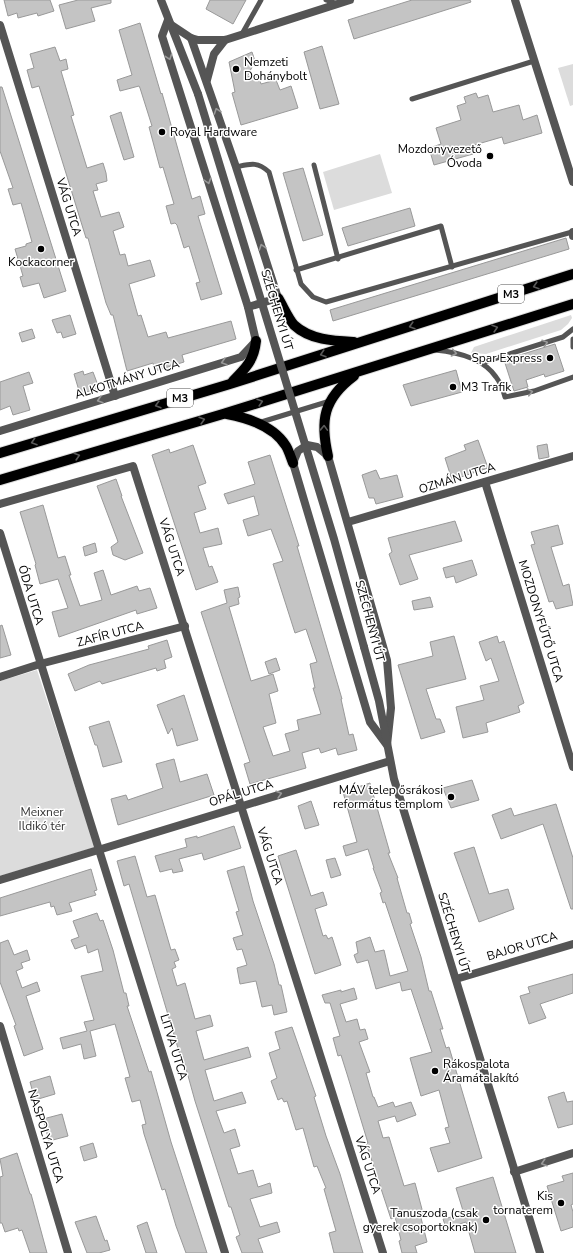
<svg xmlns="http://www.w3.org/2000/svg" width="573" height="1253" viewBox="0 0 573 1253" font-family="'Nunito Sans',sans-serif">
<rect width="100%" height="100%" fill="#fff"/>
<g fill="#dcdcdc">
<path d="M573,64v41l-3,1 -12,-38z"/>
<path d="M380,154l12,39 -58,17 -11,-38z"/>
<path d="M571,315l1,3 -4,6 -7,6 -75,24 -15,-1 3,-6z"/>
<path d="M37,670l58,177 -95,29v-195z"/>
</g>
<g fill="#c4c4c4" stroke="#999">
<path d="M4,0h46l4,11 -16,5 -1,-3 -19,5 -1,-5 -9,3z"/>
<path d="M78,0h33v3l-20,5 4,13 -29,8 -7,-24z"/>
<path d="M210,0h36l-13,24 -27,-15z"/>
<path d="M412,0h58l1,2 -117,37 -6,-19z"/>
<path d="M140,23l21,71 1,-1 30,106 8,-3 5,18 -7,2 24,78 -21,6 -5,-17 4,-1 -11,-36 -5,2 -7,-23 -2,-2 -4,1 -5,-18 8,-2 -11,-37 -3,1 -11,-41 3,-1 -12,-38 -1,-2 -19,5 -3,-11 15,-5 -13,-45z"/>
<path d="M322,46l17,58 -19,5 -16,-57z"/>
<path d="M55,47l5,14 6,-2 2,10 -7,2 13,44 -3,1 16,52 16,-5 3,10 1,8 -11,3 2,6 -5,1 8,26 18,-5 5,15 -11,4 7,24 5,-1 3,12 22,-6 5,16 -26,8 9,32 3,-1 7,22 18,-5 2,6 63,-17 5,18 -54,16 2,7 -29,9 -2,-8 -26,8 -14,-56h-2l-5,-12 -18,-65h-2l-47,-152 -7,2 -5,-18 7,-2 -4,-14z"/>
<path d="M252,52l3,9 -8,16 11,-3 3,10 15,-4 4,10 11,-4 7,22 -57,17 -9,-32 3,-1 -6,-30z"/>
<path d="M0,87h2l64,204 -22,7 -5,-15 -16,4 -3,-10 3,-1 -8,-27 11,-3v-2l6,-2 -11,-39 -8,2 -5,-16 5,-1 -13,-37z"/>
<path d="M476,93l2,5 10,-3 5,17 26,-7 4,15 14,-5 5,18 -38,11 -2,-7 -31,9 2,8 -39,11 -5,-17 12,-4 -5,-16 25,-8 -4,-14 9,-3 -2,-6z"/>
<path d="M121,112l13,45 -10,3 -14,-44z"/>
<path d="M303,168l20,67 -20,6 -20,-68z"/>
<path d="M410,208l5,18 -67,20 -6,-18z"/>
<path d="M566,238l3,11 -236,72 -3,-11z"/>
<path d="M70,315l6,19 -13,4 -2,-6 -4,1 -5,-13z"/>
<path d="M32,329l3,9 -13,4 -3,-9z"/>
<path d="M555,344l9,27 -19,6 -1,-3 -18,6 2,7 -14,4 -10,-31z"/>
<path d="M456,370l6,22 -51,14 -8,-21z"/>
<path d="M83,371l1,4 9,-3 6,16 -19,6 -6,-20z"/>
<path d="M29,372l4,11 -10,3 7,24 -17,5 -3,-9 -10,4v-28z"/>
<path d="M478,440l10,28 -36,12 -7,-22 21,-8 -2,-5z"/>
<path d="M547,444l2,13 -10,2 -2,-13z"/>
<path d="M193,445l13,38 -8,3 8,23 -12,4 6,20 18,-5 4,16 -19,4 6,19 3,-1 6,16 -22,8 -44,-135 17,-6 1,4z"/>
<path d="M270,455l29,91h-2l45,153h-1l8,36 4,-1 4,16 -19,5 -2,-7 -15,5 -2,-5 -17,5 4,15 -56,16 -6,-20 6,-2 -49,-150 26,-9 -3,-13 14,-3 2,10 -2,1 1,6 -10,3 22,74 22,-7 5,17 -9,3 7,29 -13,4 10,29 17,-5 -5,-17 14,-4 -2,-10 24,-6 -8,-26h2l-5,-24 7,-2 -11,-33 -11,4 -22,-69 10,-3 -12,-32 -23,7 -5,-16 16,-5 -5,-19 -26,8 -4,-10 31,-10 -7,-22z"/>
<path d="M376,470l4,9 17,-4 6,22 -27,7 -2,-6h-5l-7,-23z"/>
<path d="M116,479l6,17h-1l22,57 -18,7 -12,-5 -2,-8 7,-5 -1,-3 -20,-53z"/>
<path d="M43,505l15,53 7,-2 6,19h-2l11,31 22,-6 -8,-27 9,-3 8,25 26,-9 2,5 11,-3 7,20 -20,6 -1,-4 -77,27 -7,-25 16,-4 -10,-29 -18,5 -5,-19 1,-1 -16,-52z"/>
<path d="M455,521l7,20 -53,14 9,24 -18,6 -11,-31 3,-2 -4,-14z"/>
<path d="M558,525l5,19 -12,3 12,39 6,-2 4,21 -17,4 -3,-8 -4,1 -18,-57 4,-1 -4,-12z"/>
<path d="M95,543l2,9 -12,4 -2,-9z"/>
<path d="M472,560l5,15 -21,8 -2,-7 -8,2 -3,-10z"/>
<path d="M430,597l3,10 -19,3 -2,-9z"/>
<path d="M2,625l9,30 -11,3v-32z"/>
<path d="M454,636l12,43 -40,10 10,30h4l5,13 -24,7 -23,-74 35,-9 -3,-14z"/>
<path d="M497,636l2,7 5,-2 20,62 -6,3 2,6 -34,11 2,9 -25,6 -7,-31 28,-7 -4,-14 19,-5 -8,-23 -5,3 -7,-19z"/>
<path d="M167,640l5,17 -8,3 2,8 -9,3 -1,-3 -54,16 -2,-3 -25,10 -7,-17 21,-9 60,-16 -1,-3z"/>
<path d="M276,658l4,12 -11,4 -4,-12z"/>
<path d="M184,695l14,45 -21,6 -5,-18 -4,6 -11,-29z"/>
<path d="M109,721l13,41 -19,5 -6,-22h-2l-6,-18z"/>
<path d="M174,759l6,23 27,-8 7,21 -96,30 -7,-26 15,-4 2,5 35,-12 -7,-24z"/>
<path d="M472,780l7,20 -28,8 -8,-20z"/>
<path d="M370,783l20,70h-2l10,25h-1l10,35h2l3,10 -2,1 11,33 8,34h2l12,38h-3l6,19 3,-1 33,111 -44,14 -8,-24 20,-5 -5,-15 4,-1 -10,-37 -18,6 -11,-38 22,-6 -21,-63 -9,2 -2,-9 -24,7 -8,-29 -11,3 -3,-8 4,-2 -2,-11 14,-5 5,15 9,-2 6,26 18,-5 -23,-69 -2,1 -3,-10 2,-1 -9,-24h1l-6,-19 -22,7 -3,-10 14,-4 -14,-50z"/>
<path d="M311,801l8,24 -14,4 -7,-23z"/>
<path d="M556,804l17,54v51h-2l-28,-85 -42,15 -9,-24 19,-7 3,8z"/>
<path d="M234,826l7,22 -37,12 -2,-7 -23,6 4,12 -10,2 -1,-4 -12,3 -5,-16 32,-9 -2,-8 12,-3v2z"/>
<path d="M474,847l15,47 19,-5 6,20 -35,13 -25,-69z"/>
<path d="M296,850l15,46 12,-4 4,13 -12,4 8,27 3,-1 2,4 4,-2 9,28 -26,9 -37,-118z"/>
<path d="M135,856l12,41 8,-2 16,55 4,-1 4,11 -5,2 2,5 -4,2 5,17 8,-3 10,36 15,-4 3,11 -17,5 8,29 44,-13 3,10 -46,13 9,31 28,-9 4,11 -30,8 8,22 11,-4 5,17 -10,3 8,25 15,-4 5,17 12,-4 2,10 -22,6 10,28 17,-5 3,10 -22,7 5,14h-21l-6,-16 4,-2 -9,-28h-2l-34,-106 -13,-47 -2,1 -51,-171 -5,2 -7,-25z"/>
<path d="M335,858l6,17 -10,3 -5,-18z"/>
<path d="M244,866l9,35 21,63 5,21h2l6,27 -13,3 -2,-10 -10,2 -6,-26 -16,3 -3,-16 10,-3 -5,-16 -5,1 -4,-12 10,-3 -7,-23 3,-1 -12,-40z"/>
<path d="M91,869l6,21 -3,1 2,4 -27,8 3,8 -15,4 -3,-9 -3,1 -1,-5 -50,14v-18z"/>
<path d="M97,913l3,8 3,-1 10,30 11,43h2l3,13h-2l22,66 2,-1 20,71 36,111h-21l-10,-27 -11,-37 -3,1 -18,-56 -2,-9 4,-1 -6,-24 -8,2 -7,-24 5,-1 -15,-53 -25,7 6,25 -12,3 -3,-15 -18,5 -3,-11 27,-7 -3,-9 10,-2 -13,-44 22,-5 -5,-22 -10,4 -2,-8 -11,4 -4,-9 8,-3 -6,-16z"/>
<path d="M8,940l6,15 13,-5 3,10 -9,3 2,5 -7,3 6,17 15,-6 3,9 -14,5 17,53 -19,7 -10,-30 2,-1 -16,-43v-39z"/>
<path d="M573,974v19l-33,11 6,14 -17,6 -9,-28 10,-3 -2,-6z"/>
<path d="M354,988l3,11 -17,5 6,18 11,-3 3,11 5,-1 3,10 -9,3 11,30 -4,1 7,24h1l4,10 15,-5 2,5 16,-5 5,13 -19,7 -2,-6 -17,5 5,17 6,-1 15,49 11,-3 8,30 -3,1 7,28 -12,4 2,7h-15l-3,-12 2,-1 -6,-23 -4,2 -25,-76h2l-21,-69 -6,-19 -3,1 -5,-18 7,-2 -10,-33h-5l-3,-8 19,-5v2z"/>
<path d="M292,1027l24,69 -2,1 12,39 14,38 23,79h-29l-5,-20 7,-2 -12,-42 2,-1 -9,-22 -3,1 -11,-39 -7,2 -9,-29 -3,1 -2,-4 -4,2 -7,-19 6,-3 -8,-25 11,-4 -5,-17z"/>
<path d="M50,1076l5,18 -20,6 -5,-18z"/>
<path d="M564,1092l3,10 6,-1v23l-15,4 -10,-31z"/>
<path d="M62,1114l6,22 -19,5 -6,-22z"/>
<path d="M93,1143l4,14 -13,4 -4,-14z"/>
<path d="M17,1153l13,41h1l16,59h-17l-8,-23 -3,1 -1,-3 -13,4 -3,-9h-2v-46l3,-1 -3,-17z"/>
<path d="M573,1173v31l-2,1 2,7v15l-12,4 -14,-45 17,-5 -2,-5z"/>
<path d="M493,1177l23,76h-41l-9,-31 -20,6 -3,-9 21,-5 -8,-26z"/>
<path d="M96,1216l9,25 2,-1 3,10 -11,3h-12l-12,-31z"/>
<path d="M147,1222l10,31h-11l-9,-27z"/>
</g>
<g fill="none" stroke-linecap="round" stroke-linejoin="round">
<defs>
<g id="primary">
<path d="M278,298c5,8 10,20 16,27 16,15 40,16 60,17"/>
<path d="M233,381c13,-13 21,-21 23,-40"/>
<path d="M227,414c21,4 47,12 59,32 3,5 5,12 7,17"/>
<path d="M0,453l230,-69 343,-110"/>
<path d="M328,456c-8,-35 -5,-57 26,-80"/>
<path d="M0,480l223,-66 350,-110"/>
</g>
</defs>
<use href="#primary" stroke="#dbdbdb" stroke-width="12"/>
<g stroke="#555" stroke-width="5">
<path d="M326,0l9,3"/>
<path d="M242,34l19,-34"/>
<path d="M412,99l122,-38"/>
<path d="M314,165l24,94"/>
<path d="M236,167c14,-3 21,-6 33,5l32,112 12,13 13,5 246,-70"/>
<path d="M296,270l145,-44 11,41"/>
<path d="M573,339v8"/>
<path d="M435,350c22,2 48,8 61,27 4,5 7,13 9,20l29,-6 39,-14"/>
<path d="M481,363l82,-26 10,-8"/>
<path d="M258,423l72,-22"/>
</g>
<g stroke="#555" stroke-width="8">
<path d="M515,0l58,182"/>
<path d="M170,24l21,14 7,2h27l125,-40"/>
<path d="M0,25l115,371"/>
<path d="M191,38l45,129 42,131 -30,9"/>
<path d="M207,80l7,-26 11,-14"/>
<path d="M573,232v4"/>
<path d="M0,431l241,-74 15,-16 -8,-34 -86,-271 6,-16"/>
<path d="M307,445l10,2 11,9 59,204 4,48 -4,37 -17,-23 -77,-259 5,-12z"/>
<path d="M485,482l88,285"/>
<path d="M0,504l133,-38 250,787"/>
<path d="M348,522l225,-66"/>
<path d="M0,533l225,720"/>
<path d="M0,677l40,-13 145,-38"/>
<path d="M0,880l390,-119"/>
<path d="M456,979l117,-35"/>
<path d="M0,1026l68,227"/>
</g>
<g stroke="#555" stroke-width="8">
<path d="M161,0l37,94"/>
<path d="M364,647l15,54 15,78 146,474"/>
<path d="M514,1172l59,-19"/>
</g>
<use href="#primary" stroke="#000" stroke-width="10"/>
<path stroke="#555" stroke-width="8" d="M198,94l136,445 30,108"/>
</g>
<defs><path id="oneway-chevron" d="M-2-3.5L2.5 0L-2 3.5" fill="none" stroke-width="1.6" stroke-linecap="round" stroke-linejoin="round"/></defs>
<g stroke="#999">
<use href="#oneway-chevron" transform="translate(169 57) rotate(71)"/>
<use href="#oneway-chevron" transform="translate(217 111) rotate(-109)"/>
<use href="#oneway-chevron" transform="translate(208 181) rotate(73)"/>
<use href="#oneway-chevron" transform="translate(262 247) rotate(-108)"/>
<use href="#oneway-chevron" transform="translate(545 343) rotate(-18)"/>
<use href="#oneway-chevron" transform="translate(454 353) rotate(12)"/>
<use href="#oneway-chevron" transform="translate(224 362) rotate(163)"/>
<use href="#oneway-chevron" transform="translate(530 392) rotate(-13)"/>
<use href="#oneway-chevron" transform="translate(100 400) rotate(163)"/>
<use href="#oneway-chevron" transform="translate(279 794) rotate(-17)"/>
<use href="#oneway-chevron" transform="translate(544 1163) rotate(163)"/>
</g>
<g stroke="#595959">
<use href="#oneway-chevron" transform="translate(536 286) rotate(163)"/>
<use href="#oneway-chevron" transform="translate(412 326) rotate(163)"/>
<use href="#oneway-chevron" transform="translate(495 328) rotate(-17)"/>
<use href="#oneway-chevron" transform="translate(323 354) rotate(162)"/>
<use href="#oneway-chevron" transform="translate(260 402) rotate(-17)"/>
<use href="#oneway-chevron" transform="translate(158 405) rotate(164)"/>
<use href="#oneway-chevron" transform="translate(202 420) rotate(-16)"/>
<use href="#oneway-chevron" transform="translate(324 428) rotate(-88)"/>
<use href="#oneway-chevron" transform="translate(34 442) rotate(162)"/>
<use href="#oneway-chevron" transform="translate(77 456) rotate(-17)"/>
</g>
<g fill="#000" stroke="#fff" stroke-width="1.5">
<circle cx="236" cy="69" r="4"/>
<circle cx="162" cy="132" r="4"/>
<circle cx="490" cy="156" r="4"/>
<circle cx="41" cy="249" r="4"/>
<circle cx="550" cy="358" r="4"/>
<circle cx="453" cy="387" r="4"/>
<circle cx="451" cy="797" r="4"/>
<circle cx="435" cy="1071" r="4"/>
<circle cx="561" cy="1203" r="4"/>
<circle cx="486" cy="1220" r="4"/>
</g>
<g text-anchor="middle" stroke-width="3" stroke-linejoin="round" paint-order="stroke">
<g fill="#fff" stroke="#4c4c4c" stroke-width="1">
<rect x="498" y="285" width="26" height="18" rx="3"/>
<rect x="167" y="389" width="26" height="18" rx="3"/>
</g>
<g font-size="11" font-weight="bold" fill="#000">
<text x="511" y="298">M3</text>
<text x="180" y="402">M3</text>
</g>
<g font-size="12" fill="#000" stroke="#fff" text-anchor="end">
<text x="244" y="66" text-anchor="start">Nemzeti<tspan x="244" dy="14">Dohánybolt</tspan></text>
<text x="170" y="136" text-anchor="start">Royal Hardware</text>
<text x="482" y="153">Mozdonyvezető<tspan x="482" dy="14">Óvoda</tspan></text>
<text x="41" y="266" text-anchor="middle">Kockacorner</text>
<text x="542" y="362">Spar Express</text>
<text x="461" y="391" text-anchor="start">M3 Trafik</text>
<text x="443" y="794">MÁV telep ősrákosi<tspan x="443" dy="14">református templom</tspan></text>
<text x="443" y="1068" text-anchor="start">Rákospalota<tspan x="443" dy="14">Áramátalakító</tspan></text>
<text x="553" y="1200">Kis<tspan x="553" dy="14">tornaterem</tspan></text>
<text x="478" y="1217">Tanuszoda (csak<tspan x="478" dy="14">gyerek csoportoknak)</tspan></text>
</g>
<g font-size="12" fill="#000" stroke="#fff">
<text transform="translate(69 207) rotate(73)" y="4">VÁG UTCA</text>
<text transform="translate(277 310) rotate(73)" y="4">SZÉCHENYI ÚT</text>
<text transform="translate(127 379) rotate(-17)" y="4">ALKOTMÁNY UTCA</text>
<text transform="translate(457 478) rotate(-17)" y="4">OZMÁN UTCA</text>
<text transform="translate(172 547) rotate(72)" y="4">VÁG UTCA</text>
<text transform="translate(31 595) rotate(73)" y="4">ÓDA UTCA</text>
<text transform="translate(370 621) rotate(75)" y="4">SZÉCHENYI ÚT</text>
<text transform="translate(541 621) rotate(73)" y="4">MOZDONYFŰTŐ UTCA</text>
<text transform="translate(110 634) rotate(-15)" y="4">ZAFÍR UTCA</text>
<text transform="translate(241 793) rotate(-17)" y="4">OPÁL UTCA</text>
<text transform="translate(270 856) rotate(72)" y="4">VÁG UTCA</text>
<text transform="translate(454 933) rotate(73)" y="4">SZÉCHENYI ÚT</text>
<text transform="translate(522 946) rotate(-17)" y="4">BAJOR UTCA</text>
<text transform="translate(174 1047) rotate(73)" y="4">LITVA UTCA</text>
<text transform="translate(46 1136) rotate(73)" y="4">NASPOLYA UTCA</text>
<text transform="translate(368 1165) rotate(72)" y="4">VÁG UTCA</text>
</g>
<g font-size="12" fill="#333" stroke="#fff">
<text x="42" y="816">Meixner<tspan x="42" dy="14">Ildikó tér</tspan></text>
</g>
</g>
</svg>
